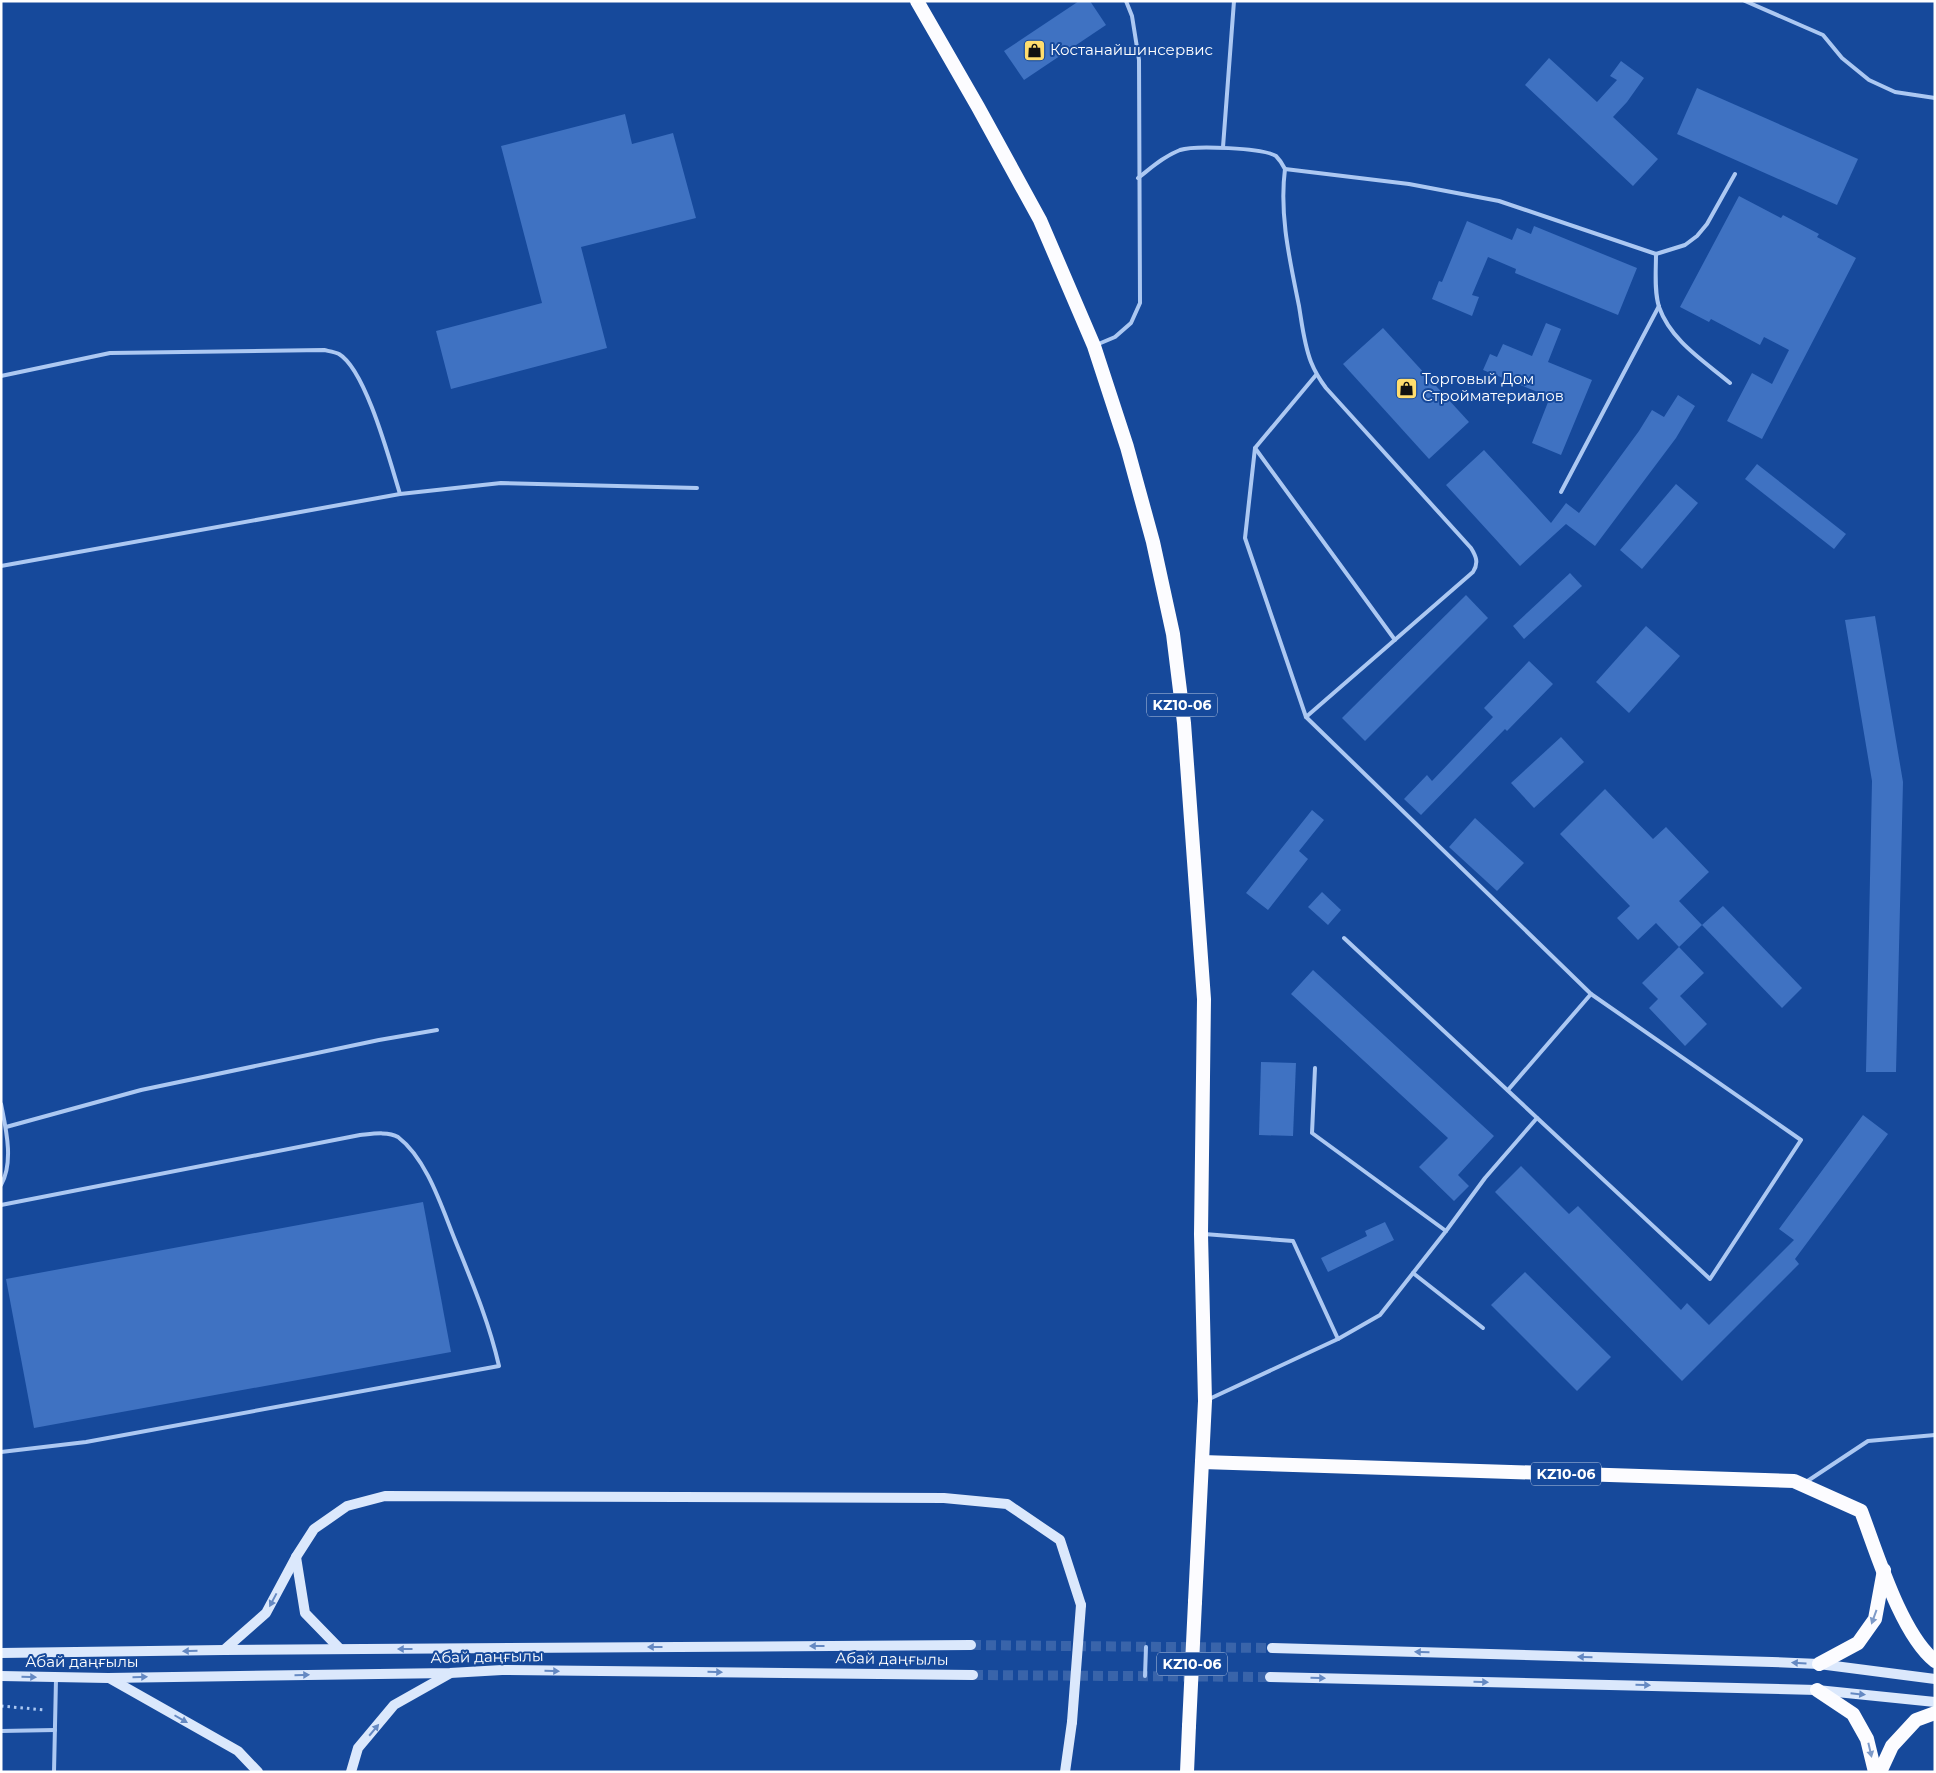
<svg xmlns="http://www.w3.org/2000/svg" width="1936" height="1773" viewBox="0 0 1936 1773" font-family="Montserrat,sans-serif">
<rect width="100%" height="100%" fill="#16499b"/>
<g fill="#3f72c2">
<path d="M1079,1h11l16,24 -82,55 -20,-29z"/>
<path d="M1549,58l48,44 20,-22 -7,-4 11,-15 23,17 -17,24 -14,15 45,42 -25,27 -108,-101z"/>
<path d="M1697,88l161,71 -21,46 -160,-71z"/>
<path d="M625,114l7,30 41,-11 23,85 -115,29 26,101 -156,41 -15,-58 106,-28 -41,-157z"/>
<path d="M1739,196l42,22 2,-3 36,19 -2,3 39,21 -94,181 -35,-18 25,-48 20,11 17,-34 -25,-13 -4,8 -49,-26 -2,3 -29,-15z"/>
<path d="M1467,221l45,19 5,-12 14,6 3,-8 103,42 -19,47 -103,-42 1,-4 -28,-12 -16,38 7,2 -7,19 -40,-17 7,-18 3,1z"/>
<path d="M1546,323l15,6 -13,33 44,18 -31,75 -29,-12 18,-46 -67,-27 7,-16 7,3 6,-13 29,12z"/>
<path d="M1383,328l86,94 -40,37 -86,-95z"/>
<path d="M1678,395l17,11 -19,32 -81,108 -29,-22 -46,42 -74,-81 38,-35 67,73 15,-20 13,10 60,-82 13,-21 12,7z"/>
<path d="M1757,464l89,70 -12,15 -89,-70z"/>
<path d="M1676,484l22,19 -56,66 -22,-19z"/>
<path d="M1570,573l12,13 -58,53 -11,-13z"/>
<path d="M1466,595l22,23 -123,123 -23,-23z"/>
<path d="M1875,616l28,166 -7,290h-30l6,-291 -27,-161z"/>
<path d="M1646,626l34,30 -51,57 -33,-31z"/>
<path d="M1529,661l24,23 -46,47 -2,-2 -84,86 -17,-16 23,-24 5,6 61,-64 -9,-9z"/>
<path d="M1561,737l23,25 -50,46 -23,-25z"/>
<path d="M1605,789l48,50 13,-12 43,45 -30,29 23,24 -23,22 -23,-24 -18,17 -21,-22 13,-12 -70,-72z"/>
<path d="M1312,810l12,10 -25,31 9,8 -40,51 -22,-17z"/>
<path d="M1475,818l49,45 -27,28 -48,-44z"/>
<path d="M1322,892l19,18 -13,15 -20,-18z"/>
<path d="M1723,906l79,82 -20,20 -80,-83z"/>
<path d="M1679,947l25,26 -24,23 27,28 -22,22 -36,-38 9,-9 -16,-16z"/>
<path d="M1313,970l181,166 -36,39 11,11 -15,15 -35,-34 29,-29 -157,-144z"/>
<path d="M1261,1062l35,1 -3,73 -34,-1z"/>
<path d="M1863,1115l25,19 -93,125 4,5 -117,117 -187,-189 26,-26 48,48 9,-8 103,104 6,-7 22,22 85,-85 -15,-11z"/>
<path d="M423,1202l28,150 -417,76 -28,-149z"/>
<path d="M1385,1222l9,18 -66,32 -7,-14 46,-22 -2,-5z"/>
<path d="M1525,1272l86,85 -34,34 -86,-86z"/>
</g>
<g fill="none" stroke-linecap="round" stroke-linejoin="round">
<g stroke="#3964aa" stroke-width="10" stroke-dasharray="10 5" stroke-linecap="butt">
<path d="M971,1645l301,3"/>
<path d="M973,1675l297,2"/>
</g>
<path stroke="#acc8f2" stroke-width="3" stroke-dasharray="2.5 4" stroke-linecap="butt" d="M1,1706l44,4"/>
<g stroke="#acc8f2" stroke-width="4">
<path d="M1745,1l78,34 19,23 27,22 26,12 40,6"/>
<path d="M1223,147l11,-146"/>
<path d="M1285,169l124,15 90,17 157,53 29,-9 12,-9 10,-12 28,-50"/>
<path d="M1138,178c13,-10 26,-22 42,-28 15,-5 83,-2 96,6 3,3 7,9 9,13 -6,46 5,92 14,137 3,18 5,38 12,56 4,10 9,18 15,26l145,160c5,8 8,15 2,24l-167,145"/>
<path d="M1656,254c0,17 -2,37 3,53 12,34 45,54 71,76"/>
<path d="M1096,345l19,-8 16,-14 9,-20 -1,-243 -7,-44 -6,-15"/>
<path d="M1316,375l-61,73 -10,90 61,179 285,277 210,146 -91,139 -366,-341"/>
<path d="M1,376l109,-23 214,-3c4,1 11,2 15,4 27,16 51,108 61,140"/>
<path d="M1255,448l140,192"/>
<path d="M1561,492l98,-186"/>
<path d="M1,566l399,-72 101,-11 196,5"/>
<path d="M1315,1068l-3,65 134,98"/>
<path d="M1508,1090l83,-96"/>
<path d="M1,1104c5,25 13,58 0,81"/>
<path d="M6,1127l135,-37 238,-50 58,-10"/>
<path d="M1,1205l359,-70c11,-1 28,-4 38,2 29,22 44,71 57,103 17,42 34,82 44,126l-413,76 -85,10"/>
<path d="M1204,1234l89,7 45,98"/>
<path d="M1413,1273l70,55"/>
<path d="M1207,1400l131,-61 42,-24 66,-84 39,-53 52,-60"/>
<path d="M1806,1482l62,-41 67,-6"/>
<path d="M1145,1676l1,-29"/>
<path d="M1,1731l54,-1"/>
<path d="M54,1772l2,-93"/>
</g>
<g stroke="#dbe8fc" stroke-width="10">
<path d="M296,1557l9,56 35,36"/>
<path d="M1272,1648l500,14 47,2 116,15"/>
<path d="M224,1650l42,-37 30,-56 18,-28 33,-23 38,-10 559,2 63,6 53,36 21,65"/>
<path d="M1,1653l223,-3 747,-5"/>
<path d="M1,1676l107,2 342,-5 52,-3 471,5"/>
<path d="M1270,1677l547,13 118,12"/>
<path d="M109,1678l129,73 20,21"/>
<path d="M351,1772l7,-24 36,-43 55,-31"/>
<path d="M1065,1772l7,-50"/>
</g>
<g stroke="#fcfcff" stroke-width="14">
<path d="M917,1l61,106 62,113 54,126 33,101 26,95 20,92 11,89 20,276 -3,235 4,167 -10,201"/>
<path d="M1202,1462l592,19 67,30c16,42 40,123 74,150"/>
<path d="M1819,1664l39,-21 17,-24 9,-49"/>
<path d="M1817,1690l36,24 14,25 8,33"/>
<path d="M1187,1772l2,-46"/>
<path d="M1880,1772l12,-26 24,-26 19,-7"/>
</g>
<path stroke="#dbe8fc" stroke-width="10" d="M1072,1722l9,-117"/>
<path stroke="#fcfcff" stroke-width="14" d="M1189,1726l6,-124"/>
</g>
<defs><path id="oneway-solid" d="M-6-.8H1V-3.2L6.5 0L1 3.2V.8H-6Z" transform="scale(1.25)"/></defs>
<g fill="#6589c2">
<use href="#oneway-solid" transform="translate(273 1600) rotate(118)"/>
<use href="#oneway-solid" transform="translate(817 1646) rotate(180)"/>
<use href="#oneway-solid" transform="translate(655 1647) rotate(180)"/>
<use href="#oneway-solid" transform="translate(405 1649) rotate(180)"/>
<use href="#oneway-solid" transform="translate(190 1651) rotate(179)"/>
<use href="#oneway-solid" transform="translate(1422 1652) rotate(-178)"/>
<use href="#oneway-solid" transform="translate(1585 1657) rotate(-178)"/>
<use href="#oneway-solid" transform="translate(1799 1663) rotate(-177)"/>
<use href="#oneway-solid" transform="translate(552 1671) rotate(1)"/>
<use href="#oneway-solid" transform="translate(715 1672) rotate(1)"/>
<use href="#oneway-solid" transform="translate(302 1675) rotate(-1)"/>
<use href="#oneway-solid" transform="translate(29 1677) rotate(1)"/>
<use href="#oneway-solid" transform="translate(140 1677) rotate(-1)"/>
<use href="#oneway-solid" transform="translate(1318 1678) rotate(1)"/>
<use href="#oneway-solid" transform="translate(1481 1682) rotate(1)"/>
<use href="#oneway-solid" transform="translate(1643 1685) rotate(1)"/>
<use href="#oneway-solid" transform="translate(1858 1694) rotate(6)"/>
<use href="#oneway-solid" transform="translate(181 1719) rotate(30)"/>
<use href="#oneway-solid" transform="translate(374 1730) rotate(-50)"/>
</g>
<g fill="#7d9ac8">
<use href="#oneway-solid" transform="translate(1874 1617) rotate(110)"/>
<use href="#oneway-solid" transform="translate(1870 1750) rotate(77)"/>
</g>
<defs>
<symbol id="shop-square" viewBox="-11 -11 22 22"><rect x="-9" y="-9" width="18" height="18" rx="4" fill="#ffdd6e" stroke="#16499b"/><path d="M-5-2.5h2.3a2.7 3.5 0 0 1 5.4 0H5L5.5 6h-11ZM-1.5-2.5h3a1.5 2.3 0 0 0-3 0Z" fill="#111"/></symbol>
</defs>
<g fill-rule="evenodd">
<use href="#shop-square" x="1022" y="38" width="25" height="25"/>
<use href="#shop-square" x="1394" y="376" width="25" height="25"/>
</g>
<g text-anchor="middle" stroke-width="4" stroke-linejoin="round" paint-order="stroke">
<g fill="#16499b" stroke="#b9c8e1" stroke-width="1">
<rect x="1147" y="693.5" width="70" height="23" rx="4"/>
<rect x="1531" y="1462.5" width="70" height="23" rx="4"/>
<rect x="1157" y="1652.5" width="70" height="23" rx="4"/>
</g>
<g font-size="14" font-weight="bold" fill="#fff">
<text x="1182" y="710">KZ10-06</text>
<text x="1566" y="1479">KZ10-06</text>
<text x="1192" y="1669">KZ10-06</text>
</g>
<g font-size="15" fill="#fff" stroke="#16499b" text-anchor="start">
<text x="1050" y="55">Костанайшинсервис</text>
<text x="1422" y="384">Торговый Дом<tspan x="1422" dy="17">Стройматериалов</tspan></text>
</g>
<g font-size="15" fill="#fff" stroke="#16499b">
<text transform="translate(487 1657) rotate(-1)" y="5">Абай даңғылы</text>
<text transform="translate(892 1659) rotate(1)" y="5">Абай даңғылы</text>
<text x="82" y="1667">Абай даңғылы</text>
</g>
</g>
<rect width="1936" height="1773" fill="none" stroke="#ffffff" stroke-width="5"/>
</svg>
